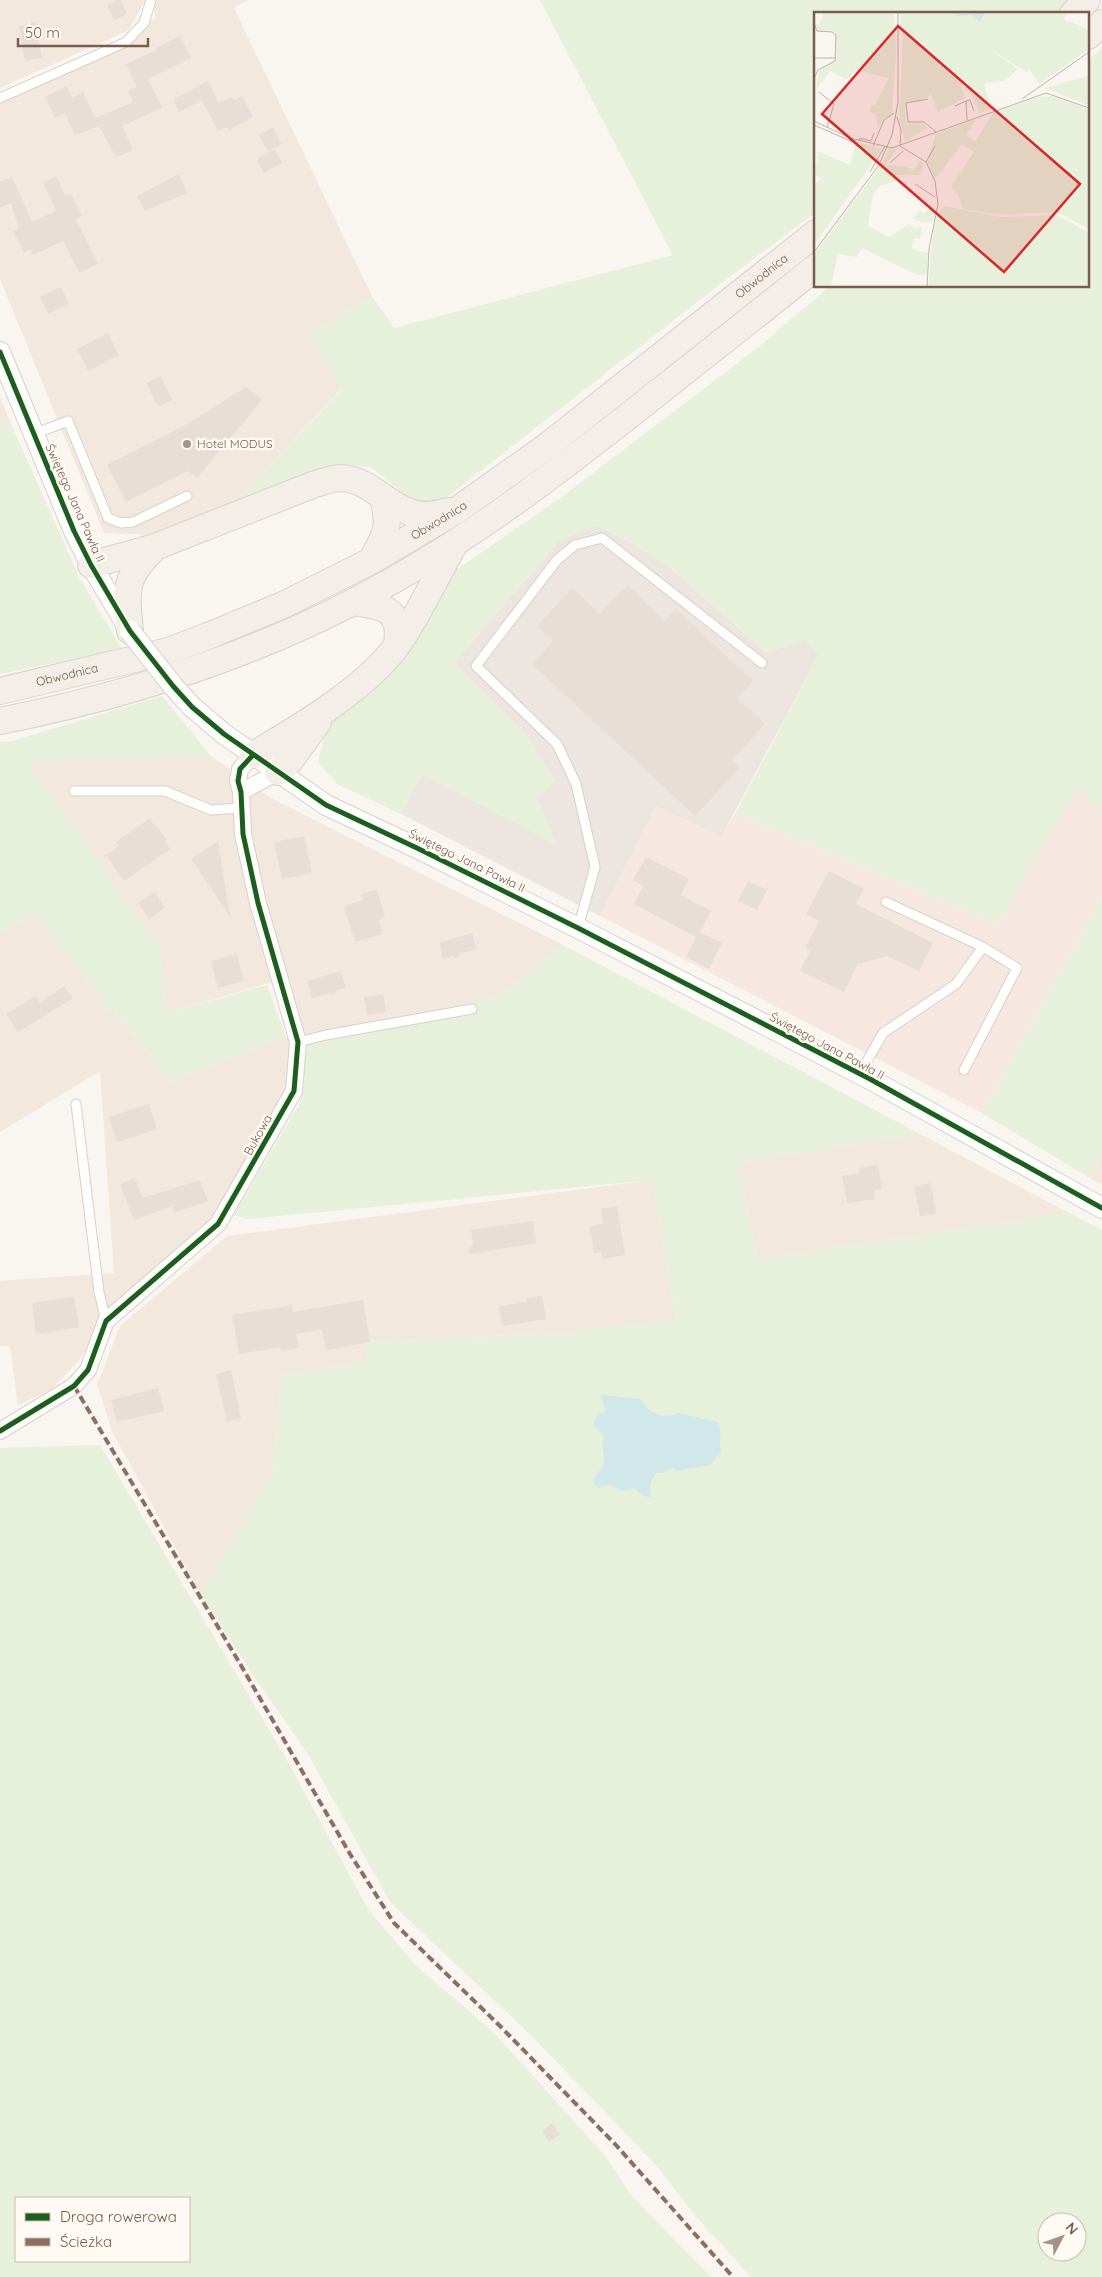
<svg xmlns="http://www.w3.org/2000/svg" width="1102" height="2277" viewBox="0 0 1102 2277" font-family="Quicksand,sans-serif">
<rect width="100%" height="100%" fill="#f9f5f0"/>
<g fill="#f2e8de">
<path d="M0,0h145l-16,30 -129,58z"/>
<path d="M151,0h97l-14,8 138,288 -62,38 32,54 -105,113 -81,34 -52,-2 -104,-254v-182l118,-55 38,-25z"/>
<path d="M0,397l11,27 -11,6z"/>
<path d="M212,757l57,40 294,148 -63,50 -193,52 -18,-70 -122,36 -8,-67 -132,-185z"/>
<path d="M33,913l139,169 124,-49 5,19 -20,60 -65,103 -99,92 -37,52 -28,30 -34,16 -8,-59h-10v-65l114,-8 -14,-202 -100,61v-198z"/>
<path d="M920,1134l149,79 -311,46 -20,-96z"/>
<path d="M1102,1155v30l-14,-8z"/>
<path d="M652,1180l24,140 -105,12 -207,10 4,19 -87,14 -9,97 -71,123 -89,-164 -15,-46 23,-59 107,-90z"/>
</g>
<path fill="#f6e8e1" d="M1077,789l25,21v87l-120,216 -382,-197 56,-110 65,31 14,-23 263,110z"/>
<path fill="#ede5e0" d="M595,525l32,15 40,25 100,88 38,-14 14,16 -98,182 -65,-31 -56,110 -199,-102 21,-40 134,70 -19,-47 18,-16 -29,-46 -72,-72 105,-122z"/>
<g fill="#e7f0db" fill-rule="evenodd">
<path d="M540,0h531l-15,14h-240v198l-101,76 -273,213 -22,1 -16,-8 -33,-27 -32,-1 -102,35 105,-112 -32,-55 62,-38 22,32 279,-73z"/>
<path d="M1102,48v762l-25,-20 -79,134 -263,-110 84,-159 -14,-16 -38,14 -100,-88 -40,-25 -32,-15 -36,16 -105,122 72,72 29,46 -18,16 20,48 -135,-71 -21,40 -64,-30 -19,-22 10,-39 122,-149 109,-75 197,-150 74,-63h258v-225z"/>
<path d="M11,424l69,155 42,70 -122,25v-244z"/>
<path d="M162,696l50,61 -184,5 131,184 8,67 100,-28 19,52 -114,45 -58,-71h-13l3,-12 -71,-86 -33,21v-192l12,-1z"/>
<path d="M1102,897v258l-14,22 -106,-64z"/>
<path d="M563,945l357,189 -182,29 20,96 311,-46 33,17v1047h-351l-58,-64 -37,-48 -125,-130 -141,-133 -81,-146 -58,-84 -50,-77 71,-123 9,-97 87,-14 -4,-19 207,-10 105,-13 -24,-139 -404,39 -14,-4 66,-112 7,-56 193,-52zM1047,2222h30v30h-30z"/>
<path d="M100,1445l183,308 85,156 49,58 74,63 35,38 80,89 24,37 81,83h-711v-829zM16,2198h173v63h-173z"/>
</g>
<path fill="#d0e8ea" d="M605,1395l35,4 9,11 10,5 10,1 9,-3 40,9c5,11 0,19 3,29l-10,14 -35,6 -2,-3 -12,5h-5c-8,7 -7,15 -6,25l-9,-3 -7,-7 -13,3c-7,-6 -14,-7 -23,-3l-5,-3c-1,-12 9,-14 10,-23 1,-9 -5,-16 1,-25l-12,-12 5,-11 5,-1 3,-4 -6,-13z"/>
<g fill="#e6ded7">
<path d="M117,0h4l6,14 -13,6 -7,-15z"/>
<path d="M35,22l7,36 -17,3 -6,-35z"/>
<path d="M180,36l11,22 -43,21 14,29 -40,18 11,24 -17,7 -17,-31 -24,9 -10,-22 -10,5 -10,-21 21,-11 6,12 11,-6 13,26 37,-16 -5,-11 9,-4 -11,-23 31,-14 -1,-2z"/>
<path d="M208,81l11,22 13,-6 2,3 8,-4 11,21 -24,13 -2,-3 -9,4 -16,-31 -23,12 -6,-12z"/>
<path d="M273,127l9,17 -14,8 -9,-17z"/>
<path d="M275,149l7,14 -18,10 -6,-11 1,-5z"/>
<path d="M179,174l8,19 -42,18 -8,-15z"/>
<path d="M56,176l9,20 6,-2 11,22 -6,3 22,45 -19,9 -16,-32 -30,14 -2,-6 -7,3 -11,-21 6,-2 -8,-26 -11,5v-26l12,-5 20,45 24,-11 -13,-28z"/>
<path d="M61,287l8,17 -21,10 -8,-17z"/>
<path d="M108,333l11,22 -31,16 -11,-22z"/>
<path d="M161,376l11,24 -14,7 -12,-24z"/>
<path d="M246,387l17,12 -66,79 -9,-7 -62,31 -19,-37 82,-42z"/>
<path d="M627,585l38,36 11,-12 77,72 -16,17 28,26 -33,36 8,8 -45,48 -163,-152 21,-23 -16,-15 35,-38 28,26z"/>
<path d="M149,819l17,19 -1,4 5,7 -46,32 -18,-26 13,-9 -3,-4z"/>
<path d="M304,836l8,37 -30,6 -8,-37z"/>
<path d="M218,841l12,75 -39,-57z"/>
<path d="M646,857l43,22 -8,16 30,16 -11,21 22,11 -13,26 -23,-12 10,-20 -62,-33 9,-18 -10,-6z"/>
<path d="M829,871l35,18 -8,15 77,39 -14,28 -32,-15 -29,8 -14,28 -44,-21 10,-20 -5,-3 14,-27 -13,-7z"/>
<path d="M748,881l19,9 -10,20 -19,-9z"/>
<path d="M377,890l8,28 -6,2 4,14 -28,8 -11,-36 19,-6 -2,-6z"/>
<path d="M155,892l10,16 -16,11 -11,-16z"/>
<path d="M472,933l5,16 -18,5 -2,5 -4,-3 -10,3 -4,-16z"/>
<path d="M237,954l7,27 -26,7 -7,-27z"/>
<path d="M341,971l5,17 -9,2 -3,5 -5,-2 -17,5 -5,-17z"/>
<path d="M64,986l9,12 -55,34 -12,-18 30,-18 4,7z"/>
<path d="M383,994l3,18 -19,3 -3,-18z"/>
<path d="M149,1104l8,25 -40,13 -8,-25z"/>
<path d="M878,1165l4,24 -8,1 1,9 -28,4 -5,-27 18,-3 -1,-5z"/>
<path d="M135,1178l8,20 57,-18 8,21 -34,12 -2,-7 -38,14 -14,-36z"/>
<path d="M931,1183l5,31 -16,2 -6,-30z"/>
<path d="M617,1206l8,49 -23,4 -1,-7 -7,1 -4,-27 13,-2 -2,-15z"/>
<path d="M533,1221l3,22 -68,11 5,-12 -2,-12z"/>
<path d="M542,1296l4,23 -44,7 -3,-20 28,-4 -1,-4z"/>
<path d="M74,1297l5,30 -43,7 -4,-31z"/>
<path d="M363,1300l7,42 -44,8 -4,-21 -26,5 3,14 -18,3 -1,-4 -41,7 -7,-39 60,-10 1,7z"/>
<path d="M231,1370l10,48 -14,4 -11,-48z"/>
<path d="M158,1388l6,23 -47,11 -6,-22z"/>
<path d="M552,2123l8,11 -11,8 -7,-11z"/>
</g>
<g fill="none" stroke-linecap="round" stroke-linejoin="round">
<defs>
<g id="service">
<path d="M0,98l126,-56 18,-19 7,-23"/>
<path d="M34,434l34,-13 40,97 13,5 12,-1 54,-26"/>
<path d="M74,791h91l46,19 29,-2"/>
<path d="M578,928l17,-61 -19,-83 -19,-40 -81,-78 81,-106 18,-15 27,-7 160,125"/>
<path d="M298,1042l28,-7 146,-26"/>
<path d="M964,1070l53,-102 -34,-21"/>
<path d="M862,1075l3,-10 18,-32 73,-49 27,-37 -97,-45"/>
<path d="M76,1104l23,188 7,29"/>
</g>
<g id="minor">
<path d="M241,792l37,-20"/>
<path d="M0,1431l74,-45 14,-16 18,-49 112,-97 76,-133 4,-49 -40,-139 -15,-69 -2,-42 -3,-11 2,-12 13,-14"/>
</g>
<g id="tertiary">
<path d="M0,352l74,179 17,34 38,64"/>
<path d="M192,707l32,27 102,71 93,44 159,79 292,151 232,129"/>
</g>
<g id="primary">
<path d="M1073,14l14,-14"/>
<path d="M1088,36l14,-13"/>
<path d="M371,561c15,-27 20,-33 12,-64"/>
<path d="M91,565l64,-18 160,-63c8,-2 18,-6 26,-6 32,1 51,36 84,37 8,0 18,-3 26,-4"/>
<path d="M353,602c31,4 49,7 44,43"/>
<path d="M130,631c-4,-42 -7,-52 25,-84"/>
<path id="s1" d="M0,691l168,-40 40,-15 75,-31 88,-44 86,-51 89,-63 270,-214"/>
<path d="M0,721c121,-24 245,-63 355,-120 103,-53 195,-123 286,-195 58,-46 117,-92 175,-139"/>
<path d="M253,755c46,-27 115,-68 145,-111 22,-31 37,-66 56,-99"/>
<path d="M278,772l11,-10 29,-40"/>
</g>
</defs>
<use href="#service" stroke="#d7d1cb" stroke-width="11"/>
<use href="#minor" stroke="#d7d1cb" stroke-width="18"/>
<use href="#tertiary" stroke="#d7d1cb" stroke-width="22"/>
<use href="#primary" stroke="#dad1cc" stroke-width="28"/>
<use href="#service" stroke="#fefefd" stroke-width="9"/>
<use href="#minor" stroke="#fefefd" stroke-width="16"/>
<use href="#tertiary" stroke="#fefefd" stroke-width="20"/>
<use href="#primary" stroke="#f3eee8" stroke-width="26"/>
<defs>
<path id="tertiary-bridge" d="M130,631l43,55 19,21"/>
</defs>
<use href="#tertiary-bridge" stroke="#d7d1cb" stroke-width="22" stroke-linecap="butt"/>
<use href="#tertiary-bridge" stroke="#fefefd" stroke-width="20"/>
<path stroke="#8d6e63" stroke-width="4" stroke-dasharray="8 4" stroke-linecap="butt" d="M74,1386l165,276 111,192 44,69 106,103 115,118 118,133"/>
<defs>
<g id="cycleway">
<path d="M0,352l74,179 17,34 39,66 43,55 19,21 32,27 102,71 93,44 159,79 292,151 232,129"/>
<path d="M0,1431l74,-45 14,-16 18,-49 112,-97 76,-133 4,-49 -40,-139 -15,-69 -2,-42 -3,-11 2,-12 13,-14"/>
</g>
</defs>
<use href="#cycleway" stroke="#fffaf3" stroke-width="8"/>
<use href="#cycleway" stroke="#1b5e20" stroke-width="5"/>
</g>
<circle fill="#a69286" stroke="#fffaf3" stroke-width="2" cx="187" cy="444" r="5"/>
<g text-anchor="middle" stroke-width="5" stroke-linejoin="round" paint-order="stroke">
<g font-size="12" fill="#7a5c4d" stroke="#fffaf3">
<text dy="4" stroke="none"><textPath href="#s1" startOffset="879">Obwodnica</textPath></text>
<text transform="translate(75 503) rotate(66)" y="4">Świętego Jana Pawła II</text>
<text dy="4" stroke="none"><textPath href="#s1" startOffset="474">Obwodnica</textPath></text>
<text dy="4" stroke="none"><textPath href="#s1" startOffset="69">Obwodnica</textPath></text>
<text transform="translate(467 861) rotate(26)" y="4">Świętego Jana Pawła II</text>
<text transform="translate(827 1046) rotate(28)" y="4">Świętego Jana Pawła II</text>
<text transform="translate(258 1135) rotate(-61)" y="4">Bukowa</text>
</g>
<g font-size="12" fill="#7a5c4d" stroke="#fffaf3" text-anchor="start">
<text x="197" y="448">Hotel MODUS</text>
</g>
</g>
<g transform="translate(814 12)">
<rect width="275" height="275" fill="#f9f5f0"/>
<path d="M10,0h70l2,40 -4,61 -9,6 -5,11 -2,-16 -6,-2 1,-7h4l14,-27 -34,-8 -5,8 -5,1 -15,-8 -14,18 3,-18 18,-12 -2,-27 -17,-1 -3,-7 4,1zM86,0h168l-4,7 25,11v19l-50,35 -10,-15 -3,3 -37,-24 29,21 -12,11 -22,4 7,25 -12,4 -12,-32 -7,2 5,15 -27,14 -7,-18 -4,4 -22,5 1,20 17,1 5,4 -23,13 -6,-23 4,-80zM275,64v30l-44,-18 31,-9zM238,84l37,13v120l-32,-17 -56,3 -38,-6 -5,-15 -7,-7 23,-35 -12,-8 -27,35 -8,-17 9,-28 40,-15 -10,16 9,6 18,-28 45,-16zM42,130l26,7 -68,96v-61l8,-5 -8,-5v-10l5,-1 -2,-12 33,14zM75,137h8l-12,16 23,2 6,4 5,-10 5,2 -4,12h-23l-1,6 -16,5 -7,8 -5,32 21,11 20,-13 6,5 7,-3 -2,13 -6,-1 -2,11 16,4 -2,23 -13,-3 -51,-25 -5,9 -17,-3 -3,3 -6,30h-17v-32l68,-91zM130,194l56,11 56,-2 18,9 15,9v54h-161l5,-53 4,-19zM115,196l6,4 -2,8 -9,3 -11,-5 6,-8 5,4z" fill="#e7f0db"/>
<path d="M138,0h33l-5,10 -9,-7 -13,1z" fill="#d0e8ea"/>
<path fill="none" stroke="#c2b3aa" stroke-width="1" d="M0,11l3,8 15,1 4,3 -1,26 -17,9 -4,9M0,46h22M5,80l15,12 -7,24M114,87l-22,4 2,19h16l12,10M208,87l67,-47M152,89l4,-1 4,11M141,94l11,-5 1,19M83,105l4,13 -1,16M0,109l36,17 42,10 154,-55 43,15M0,113l41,18M45,129l1,-3 11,3 3,-8M59,134l11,-26 10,-7M86,134l26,16 9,19 3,23 -9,45 -2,38M112,150l9,-16M76,151l13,-12M56,160l15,-26M101,172l20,13M0,240l65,-87 13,-30 6,-33v-90"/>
<path fill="#d62828" fill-opacity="0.15" stroke="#d62828" stroke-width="2.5" d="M84,14l182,158 -76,88 -182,-158z"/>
<rect width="275" height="275" fill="none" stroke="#7a5c4d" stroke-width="2.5"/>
</g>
<rect x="15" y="2197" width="175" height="65" fill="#fffaf3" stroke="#cabbb1"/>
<rect x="25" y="2213" width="25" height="8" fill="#1b5e20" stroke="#cabbb1"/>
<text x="60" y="2222" font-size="15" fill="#7a5c4d">Droga rowerowa</text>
<rect x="25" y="2238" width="25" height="8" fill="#8d6e63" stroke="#cabbb1"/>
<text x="60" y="2247" font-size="15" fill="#7a5c4d">Ścieżka</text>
<g transform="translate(1062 2237) rotate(49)"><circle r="24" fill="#fffaf3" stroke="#cabbb1"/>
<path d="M0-4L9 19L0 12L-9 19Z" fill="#a69286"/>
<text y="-8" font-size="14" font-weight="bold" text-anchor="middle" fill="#7a5c4d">N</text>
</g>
<path d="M18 38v8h130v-8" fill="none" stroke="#7a5c4d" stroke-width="2.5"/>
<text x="25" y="38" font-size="15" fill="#7a5c4d" stroke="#fffaf3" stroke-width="4" paint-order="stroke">50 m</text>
</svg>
